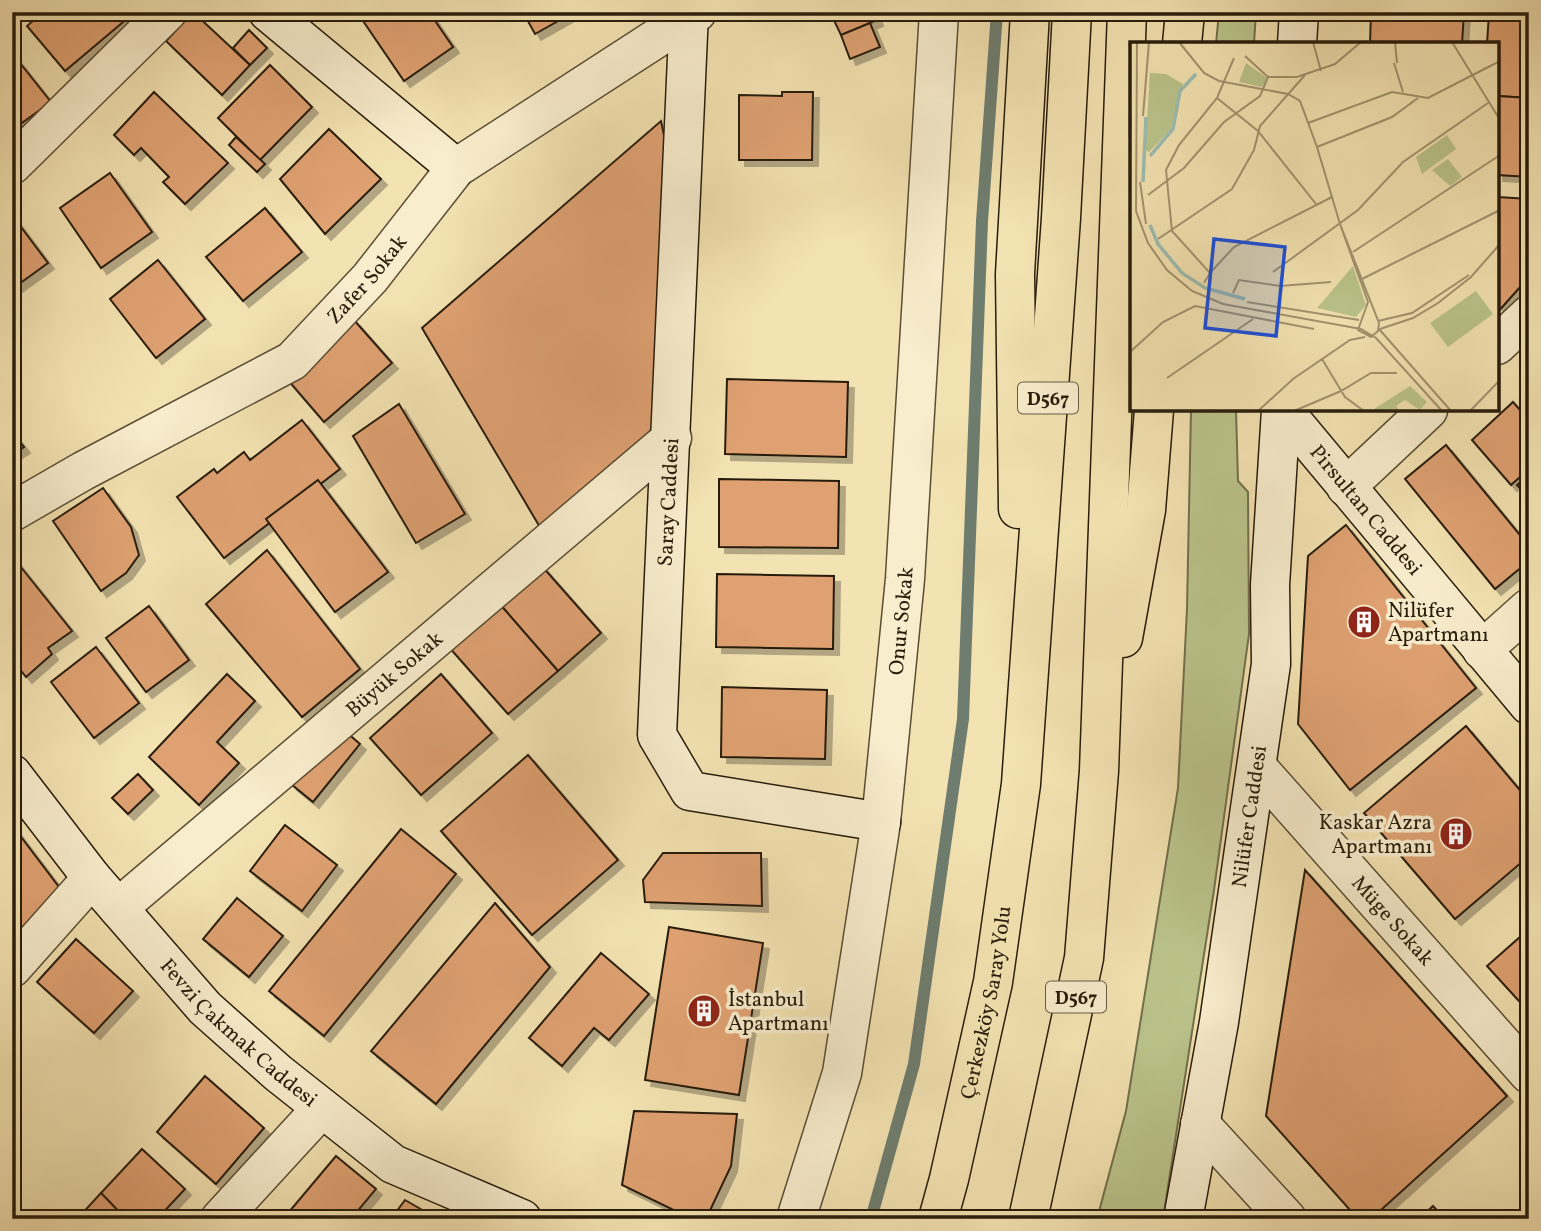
<svg xmlns="http://www.w3.org/2000/svg" width="1541" height="1231" viewBox="0 0 1541 1231" font-family="Vollkorn,serif">
<defs>
<filter id="shadow"><feDropShadow dx="6" dy="6" stdDeviation="0" flood-color="#0004"/></filter>
</defs>
<rect width="100%" height="100%" fill="#f4e3b2"/>
<filter id="stains"><feTurbulence type="fractalNoise" baseFrequency=".00286" numOctaves="4"/><feColorMatrix values="0 0 0 0 .2 0 0 0 0 .09 0 0 0 0 .02 0 0 0 .5 -.17"/></filter>
<radialGradient id="worn" r=".72"><stop offset=".6" stop-color="#630" stop-opacity="0"/><stop offset="1" stop-color="#630" stop-opacity=".3"/></radialGradient>
<g fill="#bbc48c" stroke="#72704c" stroke-width="2">
<path d="M1219,12h37l-2,32h-38z"/>
<path d="M1191,410h45l2,71 10,11 1,142 -35,256 -51,329h-66l29,-108 52,-323 9,-179z"/>
</g>
<g fill="none" stroke-linecap="round" stroke-linejoin="round">
<path stroke="#6e7d6f" stroke-width="12" d="M871,1219l43,-155 49,-345 19,-498 15,-209"/>
</g>
<g fill="#dfa172" stroke="#281c0b" stroke-width="2" filter="url(#shadow)">
<path d="M43,12h92l-70,59 -38,-45z"/>
<path d="M193,12l57,53 -28,30 -56,-54z"/>
<path d="M363,12h66l24,35 -49,34 -45,-66z"/>
<path d="M523,12h51l-39,22z"/>
<path d="M830,12h44l3,8 -36,15z"/>
<path d="M1371,12h93l-2,32h-92z"/>
<path d="M1489,13l40,2v83l-32,-2v-52h-10z"/>
<path d="M870,23l10,24 -30,12 -9,-24z"/>
<path d="M249,30l18,18 -17,17 -17,-17z"/>
<path d="M12,53l39,49 -39,28z"/>
<path d="M270,65l42,42 -52,53 -42,-42z"/>
<path d="M154,92l74,71 -43,41 -22,-22 6,-5 -28,-29 -7,7 -20,-20z"/>
<path d="M782,92h31l-1,68h-73v-65l43,1z"/>
<path d="M1497,96l32,2v79l-32,-2z"/>
<path d="M661,121l8,38 -9,279 -116,96 -122,-206z"/>
<path d="M329,129l52,50 -56,55 -45,-55z"/>
<path d="M236,137l29,27 -8,8 -28,-27z"/>
<path d="M110,173l42,59 -51,36 -41,-60z"/>
<path d="M1497,197l32,2v78l-32,36z"/>
<path d="M265,208l37,44 -59,49 -37,-44z"/>
<path d="M12,215l36,48 -36,26z"/>
<path d="M158,260l47,59 -49,39 -46,-59z"/>
<path d="M354,320l38,43 -68,59 -37,-43z"/>
<path d="M727,379l121,3 -2,75 -121,-3z"/>
<path d="M1513,402l16,18v49l-18,16 -39,-45z"/>
<path d="M399,404l66,110 -49,29 -63,-107z"/>
<path d="M302,420l38,49 -116,89 -47,-61 37,-28 3,4 27,-21 6,8z"/>
<path d="M12,432l12,15 -12,8z"/>
<path d="M1446,445l83,101v15l-34,28 -90,-110z"/>
<path d="M1529,474v24l-12,-13z"/>
<path d="M719,479l120,2 -1,67 -119,-1z"/>
<path d="M318,480l70,92 -53,40 -69,-93z"/>
<path d="M103,488l28,39 8,28 -13,18 -25,18 -48,-70z"/>
<path d="M1346,525l130,163 -126,102 -52,-66 10,-168z"/>
<path d="M267,550l93,119 -58,48 -96,-113z"/>
<path d="M12,556l60,75 -24,17 4,6 -26,23 -14,-18z"/>
<path d="M541,565l60,68 -43,38 -60,-69z"/>
<path d="M717,574l117,2 -1,73 -117,-2z"/>
<path d="M498,602l60,69 -50,43 -60,-68z"/>
<path d="M149,606l40,54 -43,32 -40,-54z"/>
<path d="M96,647l43,56 -45,35 -43,-56z"/>
<path d="M227,674l28,27 -38,41 22,21 -40,42 -50,-48z"/>
<path d="M441,674l51,59 -71,62 -51,-57z"/>
<path d="M722,687l105,3 -2,69 -104,-2z"/>
<path d="M339,726l21,18 -47,58 -22,-18z"/>
<path d="M1466,726l63,75v55l-74,63 -91,-106z"/>
<path d="M528,755l90,105 -86,75 -91,-104z"/>
<path d="M138,774l15,16 -25,24 -16,-16z"/>
<path d="M12,825l47,62 -47,58z"/>
<path d="M285,825l52,40 -35,46 -52,-40z"/>
<path d="M401,829l55,45 -132,162 -55,-45z"/>
<path d="M663,853h98l1,53 -117,-4 -2,-22z"/>
<path d="M1305,870l202,226 -136,123h-13l-92,-103z"/>
<path d="M237,898l46,38 -34,41 -46,-38z"/>
<path d="M495,903l55,64 -114,137 -65,-53z"/>
<path d="M669,927l94,16 -24,152 -94,-15z"/>
<path d="M1529,929v83l-42,-46z"/>
<path d="M76,939l57,52 -39,42 -57,-51z"/>
<path d="M601,953l48,41 -40,46 -15,-12 -32,38 -33,-28z"/>
<path d="M205,1076l59,52 -48,56 -59,-52z"/>
<path d="M634,1111l103,3 -6,52 -25,53h-14l-70,-34z"/>
<path d="M142,1149l43,40 -28,30h-31l-25,-26z"/>
<path d="M336,1156l40,33 -25,30h-68z"/>
<path d="M101,1193l25,26h-49z"/>
<path d="M405,1200l33,19h-47z"/>
<path d="M1433,1206l12,13h-26z"/>
</g>
<g fill="none" stroke-linecap="round" stroke-linejoin="round">
<defs>
<g id="street">
<path d="M12,165l155,-153"/>
<path d="M1497,345l32,-30"/>
<path d="M1346,487l82,-77"/>
<path id="s1" d="M12,512l71,-41 209,-110 78,-83 86,-110 241,-156"/>
<path d="M1482,650l47,-42"/>
<path id="s2" d="M1257,767l272,307"/>
<path id="s3" d="M118,908l554,-470"/>
<path d="M12,968l80,-90"/>
<path d="M1200,1124l87,95"/>
<path d="M220,1219l102,-111"/>
<path id="s4" d="M796,1219l46,-146 39,-251 24,-243 34,-567"/>
</g>
<g id="secondary">
<path d="M268,12l188,156"/>
<path d="M689,12l-32,723 33,56 191,31"/>
<path d="M1297,44l2,-32"/>
<path id="s5" d="M1283,410l246,295"/>
<path id="s6" d="M12,774l80,104 113,130 73,65 115,91 129,55"/>
<path id="s7" d="M1183,1219l36,-197 52,-358 -1,-79 11,-175"/>
</g>
<g id="highway">
<path d="M1182,44l3,-32"/>
<path d="M1018,509l-3,-235 15,-262"/>
<path d="M1123,638l23,-128 8,-100"/>
<path id="s8" d="M938,1219l11,-40 44,-197 28,-198 40,-566 11,-206"/>
<path d="M1028,1219l56,-261 15,-187 28,-759"/>
</g>
</defs>
<use href="#street" stroke="#5b4e35" stroke-width="41"/>
<use href="#secondary" stroke="#281c0b" stroke-width="41"/>
<use href="#highway" stroke="#281c0b" stroke-width="41"/>
<use href="#street" stroke="#f8edcd" stroke-width="38"/>
<use href="#secondary" stroke="#f8edcd" stroke-width="38"/>
<use href="#highway" stroke="#f4e3b2" stroke-width="38"/>
</g>
<defs>
<symbol id="building-disc" viewBox="-11 -11 22 22"><circle r="9.5" fill="#8f2418" stroke="#f8edcd"/><path d="M-4-6H4V6H1V3H-1V6H-4ZM-2.5-4.3h1.7v1.8h-1.7ZM.8-4.3h1.7v1.8H.8ZM-2.5-1h1.7V.8h-1.7ZM.8-1h1.7V.8H.8Z" fill="#fff"/></symbol>
</defs>
<g fill-rule="evenodd">
<use href="#building-disc" x="1345" y="603" width="38" height="38"/>
<use href="#building-disc" x="1437" y="815" width="38" height="38"/>
<use href="#building-disc" x="685" y="992" width="38" height="38"/>
</g>
<g text-anchor="middle" stroke-width="7" stroke-linejoin="round" paint-order="stroke">
<g fill="#f8edcd" stroke="#665b45" stroke-width="2">
<rect x="1018" y="382.5" width="60" height="31" rx="5"/>
<rect x="1046" y="981.5" width="60" height="31" rx="5"/>
</g>
<g font-size="19" font-weight="bold" fill="#281c0b">
<text x="1048" y="405">D567</text>
<text x="1076" y="1004">D567</text>
</g>
<g font-size="21" fill="#281c0b" stroke="#f8edcd">
<text dy="7" stroke="none"><textPath href="#s1" startOffset="429">Zafer Sokak</textPath></text>
<text transform="translate(668 502) rotate(-87)" y="7">Saray Caddesi</text>
<text dy="7" stroke="none"><textPath href="#s5" startOffset="130">Pirsultan Caddesi</textPath></text>
<text dy="7" stroke="none"><textPath href="#s4" startOffset="609">Onur Sokak</textPath></text>
<text dy="7" stroke="none"><textPath href="#s3" startOffset="362">Büyük Sokak</textPath></text>
<text dy="7" stroke="none"><textPath href="#s7" startOffset="408">Nilüfer Caddesi</textPath></text>
<text dy="7" stroke="none"><textPath href="#s2" startOffset="205">Müge Sokak</textPath></text>
<text dy="7" stroke="none"><textPath href="#s8" startOffset="222">Çerkezköy Saray Yolu</textPath></text>
<text dy="7" stroke="none"><textPath href="#s6" startOffset="345">Fevzi Çakmak Caddesi</textPath></text>
</g>
<g font-size="21" fill="#281c0b" stroke="#f8edcd" text-anchor="start">
<text x="1388" y="617">Nilüfer<tspan x="1388" dy="24">Apartmanı</tspan></text>
<text x="1432" y="829" text-anchor="end">Kaskar Azra<tspan x="1432" dy="24">Apartmanı</tspan></text>
<text x="728" y="1006">İstanbul<tspan x="728" dy="24">Apartmanı</tspan></text>
</g>
</g>
<g transform="translate(1130 42)">
<rect width="369" height="369" fill="#f4e3b2"/>
<path d="M116,21l21,15 -5,9 -23,-5zM20,31l16,1 17,10 -12,45 -22,23 -4,-2zM317,93l9,14 -34,25 -6,-17zM318,117l14,18 -12,9 -18,-16zM223,224l13,39 -10,12 -39,-9zM346,249l17,23 -45,33 -18,-24zM280,344l17,16 -7,8 -15,-10 -9,6 4,5h-29z" fill="#bbc48c"/>
<path fill="none" stroke="#9cbdb1" stroke-width="3.5" d="M0,72v24M20,114l23,-27 7,-38 16,-17M13,140l3,-65M20,183l8,19 24,29 23,15 40,11"/>
<path fill="none" stroke="#a2936f" stroke-width="2" d="M7,0l-1,169 12,32 19,27 25,21 31,13 138,25 15,9 66,73M49,0l25,31 15,8 69,13 12,7 17,46 23,77 28,78 -10,28 13,7 7,-6 1,-8 -39,-99M183,0l8,29M265,0l2,21M322,0l48,78M115,14l23,21h29l38,-13 26,-22M264,21l9,29M87,56l41,33 58,73M13,74l6,-74M178,81l84,-31 36,6 72,-37M187,105l75,-30 26,-19M10,140l6,42M18,153l36,-27 40,-46 36,-26 8,-19M28,197l74,-50 22,-39 6,-24 45,-51M223,210l147,-97M143,230l85,-62 45,-48 85,-59M80,231l24,-26 98,-50M232,237l138,-69M74,241l6,-10 -38,-42 -6,-61 13,-25 38,-47 17,-40M103,251l6,-13 41,6 51,-4M117,260l112,18M248,279l34,-8 57,-38M249,287l72,82M250,287l33,-11 25,-15 33,-26 29,-33M0,310l33,-30 32,-16 119,23M192,317l23,38 19,14M37,336l86,-59M128,369l35,-32 57,-39 15,-3M164,369l47,-20 30,-18h26M340,369l30,-31"/>
<path fill="#1d4ed8" fill-opacity="0.15" stroke="#1d4ed8" stroke-width="3.5" d="M84,197l71,8 -9,89 -71,-8z"/>
<rect width="369" height="369" fill="none" stroke="#281c0b" stroke-width="3.5"/>
</g>
<rect width="1541" height="1231" fill="none" stroke="#f4e3b2" stroke-width="42"/>
<rect x="14" y="14" width="1513" height="1203" fill="none" stroke="#281c0b" stroke-width="3.5"/>
<rect x="21" y="21" width="1499" height="1189" fill="none" stroke="#281c0b" stroke-width="2"/>
<rect width="100%" height="100%" filter="url(#stains)"/>
<rect width="100%" height="100%" fill="url(#worn)"/>
</svg>
